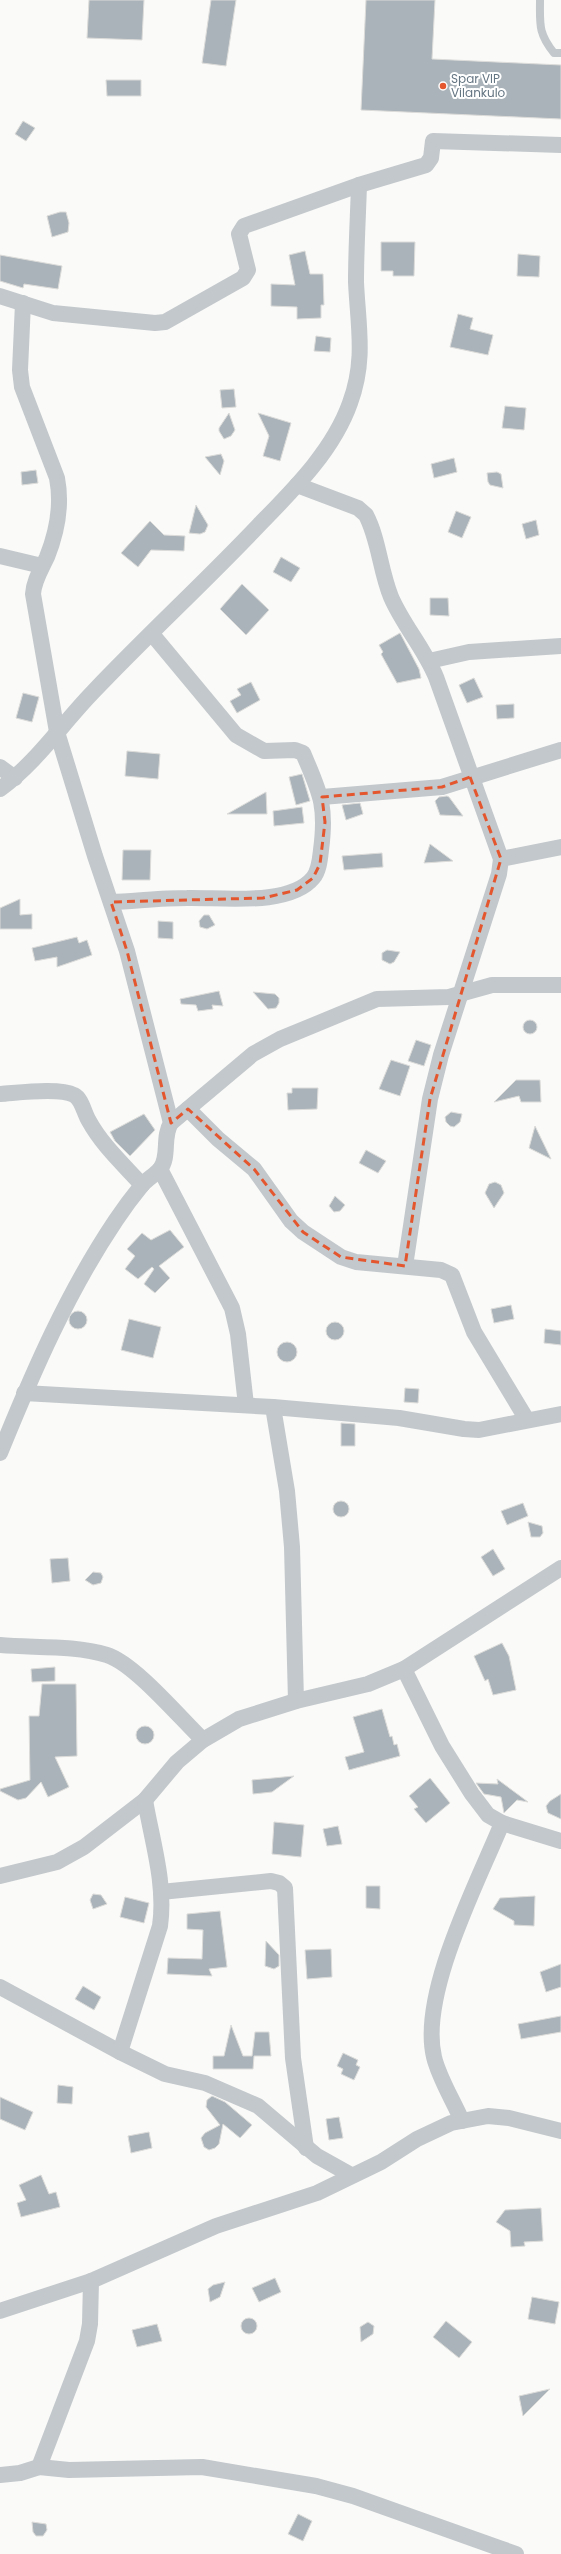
<svg xmlns="http://www.w3.org/2000/svg" width="561" height="2554" viewBox="0 0 561 2554" font-family="Poppins,sans-serif">
<rect width="100%" height="100%" fill="#fafaf8"/>
<g fill="#aab3b9" stroke="#dcdcda">
<path d="M89,0h55l-2,40 -55,-2z"/>
<path d="M211,0h25l-10,66 -24,-3z"/>
<path d="M366,0h69l-3,59 129,6v54l-200,-9z"/>
<path d="M106,80h35v16h-34z"/>
<path d="M23,121l12,7 -9,13 -11,-7z"/>
<path d="M60,212h6l3,11 -1,9 -16,5 -5,-21z"/>
<path d="M381,242h34l-1,34h-21v-5h-12z"/>
<path d="M305,251l5,23h13l1,31h-3v13l-24,1v-12l-26,-1v-22l24,1 -6,-30z"/>
<path d="M518,254l22,2 -1,21 -22,-1z"/>
<path d="M0,255l62,11 -4,23 -34,-5 -1,4 -23,-7z"/>
<path d="M458,314l15,4 -3,11 23,6 -5,20 -38,-8z"/>
<path d="M316,336l15,2 -1,14 -16,-1z"/>
<path d="M234,389l2,18 -14,1 -2,-18z"/>
<path d="M505,406l21,2 -2,22 -22,-2z"/>
<path d="M229,413l6,17 -4,6 -7,3 -5,-8v-3z"/>
<path d="M258,413l33,10 -11,38 -17,-5 6,-20z"/>
<path d="M221,454l3,7 -4,14 -15,-18z"/>
<path d="M454,458l3,14 -23,6 -3,-14z"/>
<path d="M36,470l2,13 -16,2 -1,-13z"/>
<path d="M497,472l4,2 2,14 -13,-3 -2,-3 -1,-9z"/>
<path d="M196,505l12,20 -3,7 -5,2 -11,-1z"/>
<path d="M456,511l15,6 -9,21 -14,-6z"/>
<path d="M536,520l3,15 -13,4 -4,-15z"/>
<path d="M150,521l14,14 21,1 -1,15 -33,-1 -13,17 -17,-14z"/>
<path d="M281,557l19,11 -9,14 -18,-10z"/>
<path d="M242,584l27,26 -23,25 -26,-26z"/>
<path d="M430,598h18l1,18 -19,-1z"/>
<path d="M400,633l19,36 2,9 -24,5 -16,-29 2,-2 -4,-7z"/>
<path d="M474,678l9,19 -16,6 -8,-18z"/>
<path d="M251,682l9,18 -23,13 -7,-12 11,-6 -4,-6z"/>
<path d="M23,693l16,4 -7,25 -16,-4z"/>
<path d="M514,704v14l-17,1 -1,-14z"/>
<path d="M127,751l33,3 -2,25 -33,-3z"/>
<path d="M302,774l8,27 -14,4 -7,-28z"/>
<path d="M266,792l1,22h-40z"/>
<path d="M447,796l2,1 14,19 -23,-1 -5,-14 4,-4z"/>
<path d="M360,803l3,11 -17,6 -4,-15z"/>
<path d="M302,807l2,16 -30,3 -1,-15z"/>
<path d="M430,844l23,17 -29,2z"/>
<path d="M123,850h28l-1,30h-28z"/>
<path d="M382,853l1,14 -39,3 -2,-14z"/>
<path d="M20,899v16l12,-1v15h-32v-21z"/>
<path d="M204,915h5l6,10 -8,4 -7,-2 -1,-6z"/>
<path d="M158,921l15,1v17l-15,-1z"/>
<path d="M77,937l2,6 8,-3 5,15 -35,12v-10l-22,4 -3,-13z"/>
<path d="M387,950l13,2 -6,10 -4,2 -8,-4v-7z"/>
<path d="M219,991l4,15 -11,-1 1,4 -15,2 -2,-6 -15,-1 -1,-5z"/>
<path d="M253,992l22,2 4,4v5l-3,5 -8,1z"/>
<circle cx="530" cy="1027" r="7"/>
<path d="M416,1040l15,5 -7,21 -16,-5z"/>
<path d="M391,1060l19,6 -10,30 -21,-7z"/>
<path d="M516,1080h24l1,22h-20l-2,-6 -25,6z"/>
<path d="M292,1088h26l-1,21 -29,1 -1,-17h5z"/>
<path d="M451,1112l11,2 -2,8 -6,5 -4,-1 -4,-4 -1,-5z"/>
<path d="M144,1114l11,16 -25,26 -15,-15 -5,-9z"/>
<path d="M535,1126l16,33 -22,-11z"/>
<path d="M366,1150l20,11 -8,12 -19,-10z"/>
<path d="M495,1182l6,3 3,8 -10,15 -9,-15 4,-9z"/>
<path d="M335,1196l10,9 -5,6 -6,1 -5,-6z"/>
<path d="M170,1230l14,17 -25,19 11,12 -15,15 -11,-9 10,-15 -2,-2 -14,12 -13,-10 10,-13 -8,-7 15,-16 9,7z"/>
<path d="M511,1305l3,14 -20,4 -3,-14z"/>
<circle cx="78" cy="1320" r="9"/>
<path d="M129,1319l32,8 -8,31 -32,-8z"/>
<circle cx="335" cy="1331" r="9"/>
<path d="M545,1329l16,2v14l-17,-2z"/>
<circle cx="287" cy="1352" r="10"/>
<path d="M405,1388l14,1 -1,14 -14,-1z"/>
<path d="M341,1423l14,1v22h-14z"/>
<circle cx="341" cy="1509" r="8"/>
<path d="M523,1503l5,13 -21,9 -6,-14z"/>
<path d="M528,1522l14,4 1,7 -3,4h-9z"/>
<path d="M493,1549l12,20 -12,7 -12,-19z"/>
<path d="M68,1558l2,23 -18,2 -2,-24z"/>
<path d="M93,1572l8,1 2,4 -2,6 -8,2 -8,-5z"/>
<path d="M502,1643l7,13 7,34 -23,5 -5,-16 -3,2 -11,-25z"/>
<path d="M55,1667v14l-23,1 -1,-13z"/>
<path d="M42,1684h34l1,72 -22,1 14,30 -21,10 -7,-15 -15,16 -8,2 -18,-9v-2l30,-9 -1,-64h10z"/>
<path d="M382,1709l8,28 2,-1 2,9 3,-1 3,12 -51,14 -4,-13 19,-5 -11,-35z"/>
<circle cx="145" cy="1735" r="9"/>
<path d="M294,1776l-22,16 -19,2 -1,-14z"/>
<path d="M430,1778l20,25 -24,20 -12,-14 4,-2 -9,-11z"/>
<path d="M497,1779l23,17 8,6 -11,-2 -13,13 -3,-16 -17,-3 -8,-11 22,1z"/>
<path d="M561,1794v25l-13,-6 -2,-7 4,-5z"/>
<path d="M274,1822l30,3 -3,32 -29,-3z"/>
<path d="M338,1826l4,18 -15,2 -4,-17z"/>
<path d="M366,1886h14v23l-14,-1z"/>
<path d="M93,1894l8,1 6,9 -14,5 -3,-9z"/>
<path d="M535,1896l-1,30 -20,-1v-4l-21,-12 7,-11z"/>
<path d="M125,1897l24,6 -5,20 -24,-6z"/>
<path d="M220,1911l7,56 -18,2 3,7 -45,-2 1,-16 34,1 1,-29 -16,-1v-15z"/>
<path d="M266,1941l13,14v11l-5,3 -9,-3z"/>
<path d="M331,1949l1,28 -25,2 -2,-29z"/>
<path d="M561,1964v23l-15,5 -6,-20z"/>
<path d="M83,1986l18,11 -7,13 -19,-11z"/>
<path d="M561,2016v16l-40,7 -3,-15z"/>
<path d="M231,2025l12,31h9l3,-24h14l2,24h-17l-1,13h-40v-13h11z"/>
<path d="M343,2053l15,7 -2,5 4,2 -6,13 -13,-6 2,-5 -6,-3z"/>
<path d="M58,2085l15,2 -1,17 -15,-1z"/>
<path d="M212,2096l13,6 27,23 -12,13 -17,-14 -4,20 -4,4 -6,2 -5,-3 -3,-9 4,-5 15,-8 -14,-18 1,-7z"/>
<path d="M0,2097l33,15 -8,18 -25,-11z"/>
<path d="M339,2117l4,21 -14,2 -3,-21z"/>
<path d="M149,2132l3,16 -21,5 -3,-17z"/>
<path d="M41,2175l8,19 7,-2 4,15 -39,10 -4,-14 9,-3 -7,-15z"/>
<path d="M541,2208l2,33 -19,1 1,4 -14,1 -1,-16 -14,-9 9,-12z"/>
<path d="M275,2278l6,14 -22,10 -7,-14z"/>
<path d="M225,2282l-5,15 -10,5 -2,-13 5,-4z"/>
<path d="M532,2297l27,5 -4,22 -27,-5z"/>
<circle cx="249" cy="2326" r="8"/>
<path d="M446,2321l26,21 -13,16 -26,-21z"/>
<path d="M368,2322l6,4 -1,8 -12,8 -1,-15z"/>
<path d="M157,2324l5,17 -25,6 -5,-17z"/>
<path d="M550,2389l-27,27 -4,-20z"/>
<path d="M298,2514l14,7 -9,20 -15,-7z"/>
<path d="M32,2522l14,2 1,6 -4,6h-7l-3,-4z"/>
</g>
<g fill="none" stroke-linecap="round" stroke-linejoin="round">
<path stroke="#c3c8cc" stroke-width="8" d="M540,0c0,24 -2,33 14,53h7"/>
<g stroke="#c3c8cc" stroke-width="16">
<path d="M0,296l53,17 102,10 10,-1 78,-44 5,-8 -9,-36 5,-8 115,-41 67,-20 5,-7 2,-17 128,4"/>
<path d="M23,303l-3,67 2,17 35,91c5,26 0,54 -10,79 -6,13 -13,23 -14,37l24,138 38,124 32,95 44,172"/>
<path d="M297,485l61,23 8,7c13,25 14,55 25,82 12,28 33,51 45,80l65,182 -2,15 -58,181 -11,44 -25,167"/>
<path d="M0,556l42,10"/>
<path d="M429,661l40,-9 92,-6"/>
<path d="M0,767l15,11"/>
<path d="M0,789c37,-27 62,-65 93,-97 54,-57 112,-110 166,-167 34,-35 74,-74 91,-122 16,-43 8,-77 6,-121 0,-32 2,-65 3,-97"/>
<path d="M322,797l120,-10 119,-37"/>
<path d="M501,859l60,-12"/>
<path d="M111,902c25,-1 50,-4 76,-4 33,-1 102,9 126,-20 6,-7 7,-19 8,-28 6,-45 -1,-57 -18,-97l-8,-3 -31,1 -28,-16 -84,-101"/>
<path d="M0,1094c17,-1 59,-7 74,1 8,4 10,18 15,26 13,24 35,44 53,64"/>
<path d="M188,1109l30,30 36,30 37,52 12,11 38,25 15,5 85,8 11,5 22,57 53,88"/>
<path d="M160,1169l72,139 6,26 8,71"/>
<path d="M24,1393l249,14 126,11 65,11 15,1 82,-16"/>
<path d="M273,1407l14,84 5,56 4,154"/>
<path d="M0,1453c33,-81 67,-160 116,-233 8,-12 17,-24 26,-35 5,-6 13,-10 18,-16 10,-12 2,-32 11,-46l82,-69 27,-15 97,-40 72,-2 43,-12h69"/>
<path d="M0,1645c34,3 74,0 107,10 28,9 73,63 96,85"/>
<path d="M404,1669l38,77 30,48 16,21 14,8 59,18"/>
<path d="M0,1876l57,-14 27,-15 61,-47 32,-38 26,-22 36,-21 57,-18 72,-17 36,-15 157,-101"/>
<path d="M161,1892l110,-11 8,2 6,5 8,170 13,90"/>
<path d="M0,1987l120,65 45,22 40,9 53,23 59,50 34,19"/>
<path d="M120,2052l40,-126c6,-42 -8,-85 -15,-126"/>
<path d="M462,2121c-9,-21 -23,-43 -28,-64 -15,-63 44,-175 68,-234"/>
<path d="M0,2311l91,-30 125,-55 101,-33 64,-31 36,-23 34,-16 37,-7 21,2 52,13"/>
<path d="M39,2467l30,3 133,-3 114,19 37,10 163,58"/>
<path d="M0,2475l20,-2 19,-6 48,-126 3,-17 1,-43"/>
</g>
</g>
<path fill="none" stroke="#e4572e" stroke-width="3" stroke-dasharray="8 5" stroke-linejoin="round" d="M470,777l31,82 -71,240 -25,167 -64,-9 -38,-25 -49,-63 -66,-60 -17,14 -44,-172 -16,-49 152,-4 34,-8 16,-12 7,-14 5,-42 -3,-25 120,-10z"/>
<circle fill="#e4572e" stroke="#fff" stroke-width="1.5" cx="443" cy="86" r="4"/>
<g text-anchor="middle" stroke-width="4" stroke-linejoin="round" paint-order="stroke">
<g font-size="12" fill="#657683" stroke="#fff" text-anchor="start">
<text x="451" y="83">Spar VIP<tspan x="451" dy="14">Vilankulo</tspan></text>
</g>
</g>
</svg>
